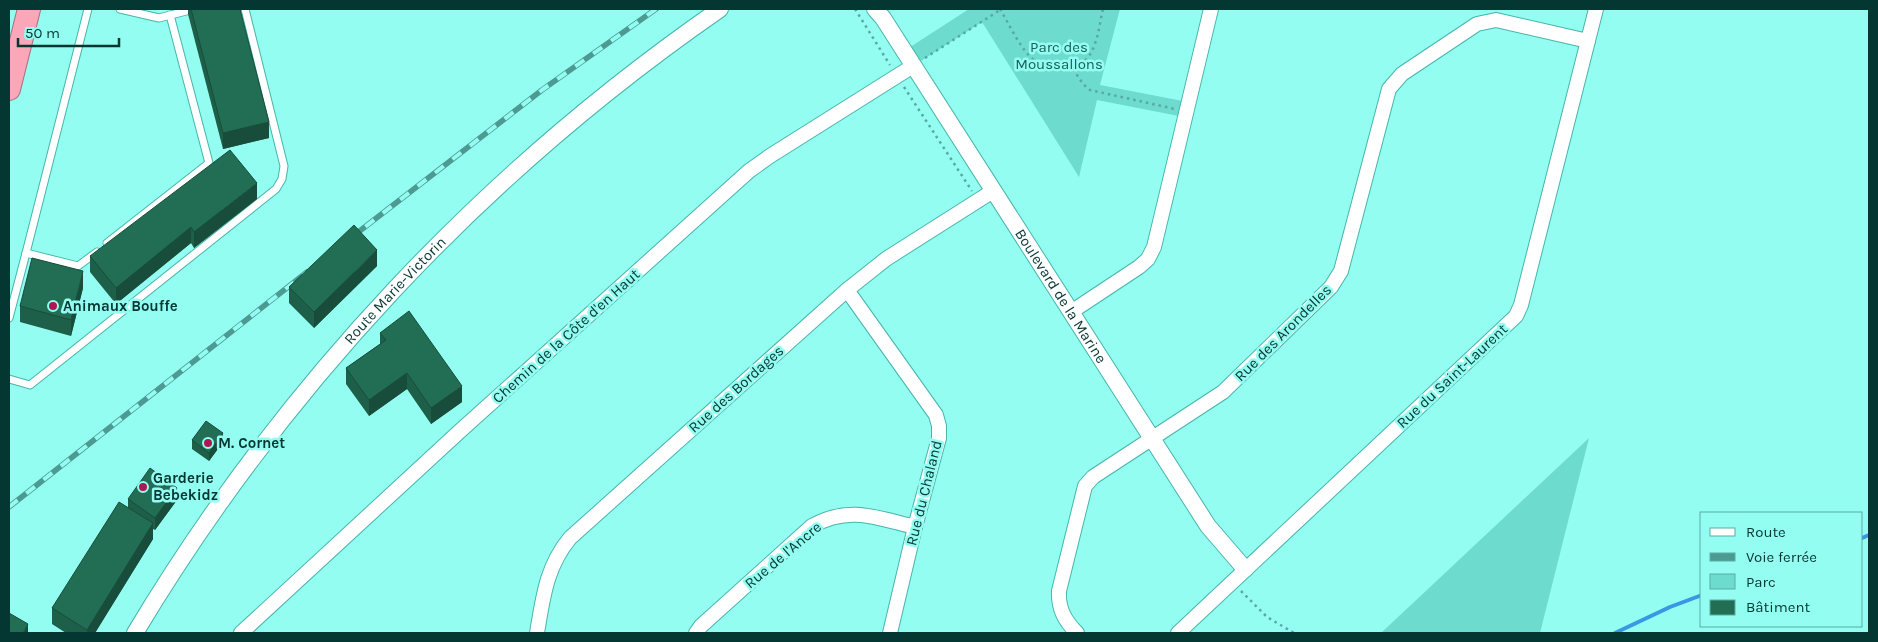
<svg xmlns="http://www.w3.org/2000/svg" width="1878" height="642" viewBox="0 0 1878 642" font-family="Karla,sans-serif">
<rect width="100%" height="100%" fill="#93fdf1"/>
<g fill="#6edbcf">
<path d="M969,9h151l-20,76 88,17 -4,15 -87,-17 -18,77 -97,-155 -69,44 -9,-15z"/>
<path d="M1589,438l-49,195h-159z"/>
</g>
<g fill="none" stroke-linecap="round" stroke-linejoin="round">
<g stroke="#3898e3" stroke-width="4">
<path d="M1862,538l7,-3"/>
<path d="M1615,633l55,-26 32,-12"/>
</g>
<defs>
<g id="service">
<path d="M88,9l-62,244 52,13 19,-14"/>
<path d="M120,9l39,9 35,-9"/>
<path d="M107,243l102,-80 -39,-148"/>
<path d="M9,318l17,-65"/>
<path d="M9,379l21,6 246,-196 6,-10 2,-13 -39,-157"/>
</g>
<g id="minor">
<path d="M847,290l89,125 3,11v12l-24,89 -25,106"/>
<path d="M1071,312l68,-45 9,-8 6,-12 57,-238"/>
<path d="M241,633l219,-202 289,-260 21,-15 143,-90"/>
<path d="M537,633c6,-35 9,-66 33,-95l277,-248 39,-31 107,-68"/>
<path d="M696,633l5,-7 111,-100c38,-21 65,-8 103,1"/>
<path d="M1077,633c-12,-12 -19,-24 -18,-42l26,-105 8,-9 130,-85 108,-105 10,-16 48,-182 13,-15 75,-50 19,-4 92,21"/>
<path d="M1178,633l338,-317 5,-11 75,-296"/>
</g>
<g id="tertiary">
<path id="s1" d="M875,9l8,9 325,508 37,43"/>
<path id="s2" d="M135,633c148,-247 348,-460 585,-624"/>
</g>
<path id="trunk" d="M9,89l20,-80"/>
</defs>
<use href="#service" stroke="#47b5aa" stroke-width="9"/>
<use href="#minor" stroke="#47b5aa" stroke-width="16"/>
<use href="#tertiary" stroke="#47b5aa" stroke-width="18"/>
<use href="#trunk" stroke="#a5707f" stroke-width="24"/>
<g stroke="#57a9a1" stroke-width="2.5" stroke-dasharray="2.5 4" stroke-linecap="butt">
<path d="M855,9l35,56"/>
<path d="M1000,9c9,15 21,41 34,51 21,15 51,13 60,-14 5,-12 6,-25 9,-37"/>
<path d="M925,58l75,-48"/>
<path d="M1073,69l10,15 7,6 85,19"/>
<path d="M904,87l68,104"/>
<path d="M1241,591l26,26 27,16"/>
</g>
<use href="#service" stroke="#fff" stroke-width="7"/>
<use href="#minor" stroke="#fff" stroke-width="14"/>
<use href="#tertiary" stroke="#fff" stroke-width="16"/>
<use href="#trunk" stroke="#fca6ba" stroke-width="22"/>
<defs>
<g id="rail">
<path d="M348,240l194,-150 114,-81"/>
<path d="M9,507l298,-235"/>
</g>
</defs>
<use href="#rail" stroke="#4c9a92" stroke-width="5.5"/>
<use href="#rail" stroke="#93fdf1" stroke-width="4" stroke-dasharray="11" stroke-linecap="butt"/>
</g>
<g fill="#1d5f48">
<path d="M188,9h52l29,129 -46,11 -35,-135z"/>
<path d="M257,199l-63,49 -3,-5 -75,61 -26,-32v-16z"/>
<path d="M377,266l-63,62 -25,-25v-16z"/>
<path d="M83,288l-12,48 -51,-14v-16z"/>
<path d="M380,333l82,69 -31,22 -24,-35 -38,27 -23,-32v-16l34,-24z"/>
<path d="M192,440l31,2 -14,19 -17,-12z"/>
<path d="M128,499l49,1 -22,30 -2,-1v10l-58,94h-29l-14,-9v-16l76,-101z"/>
</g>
<g fill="#184d3b">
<path d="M269,122v16l-46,11v-16z"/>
<path d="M257,183v16l-63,49v-16z"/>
<path d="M191,227v16l-75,61v-16z"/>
<path d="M377,250v16l-63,62v-16z"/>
<path d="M83,271v17l-12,48v-16z"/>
<path d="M407,373v16l-38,27v-16z"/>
<path d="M462,386v16l-31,22v-16z"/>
<path d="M223,433v9l-14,19v-8z"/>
<path d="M177,488v12l-22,30v-12z"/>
<path d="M153,523v16l-58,94h-8v-3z"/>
<path d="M28,624v9h-5z"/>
</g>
<g fill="#226e54" stroke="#184d3b">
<path d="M191,9h49l29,113 -46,11z"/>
<path d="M230,150l27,33 -63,49 -3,-5 -75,61 -26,-32z"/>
<path d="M354,225l23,25 -63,62 -25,-25z"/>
<path d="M32,258l51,13 -12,49 -51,-14z"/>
<path d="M409,311l53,75 -31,22 -24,-35 -38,27 -23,-32 40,-28 -6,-7z"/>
<path d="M206,421l17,12 -14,20 -17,-13z"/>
<path d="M150,468l27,20 -22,30 -27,-19z"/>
<path d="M119,502l34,21 -66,107 -35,-22z"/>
<path d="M9,613l19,11 -5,9h-14z"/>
</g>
<g fill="#ab194f" stroke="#93fdf1" stroke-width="2">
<circle cx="53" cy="306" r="5"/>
<circle cx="208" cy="443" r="5"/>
<circle cx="143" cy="487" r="5"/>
</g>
<g text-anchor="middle" stroke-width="5" stroke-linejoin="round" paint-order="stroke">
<g font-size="15" fill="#175f58" stroke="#93fdf1">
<text x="1059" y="52">Parc des<tspan x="1059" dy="17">Moussallons</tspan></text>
</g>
<g font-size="15" fill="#043632" stroke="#93fdf1">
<text dy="5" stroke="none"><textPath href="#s2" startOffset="431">Route Marie-Victorin</textPath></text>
<text dy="5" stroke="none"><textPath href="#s1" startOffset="342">Boulevard de la Marine</textPath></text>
<text transform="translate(1283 333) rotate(-45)" y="5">Rue des Arondelles</text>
<text transform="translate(566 336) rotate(-42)" y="5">Chemin de la Côte d'en Haut</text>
<text transform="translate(1452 376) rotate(-43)" y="5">Rue du Saint-Laurent</text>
<text transform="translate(736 389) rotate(-42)" y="5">Rue des Bordages</text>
<text transform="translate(924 493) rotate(-76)" y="5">Rue du Chaland</text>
<text transform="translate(783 555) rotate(-40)" y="5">Rue de l'Ancre</text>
</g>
<g font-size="15" font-weight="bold" fill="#043632" stroke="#93fdf1" text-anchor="start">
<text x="63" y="311">Animaux Bouffe</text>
<text x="218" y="448">M. Cornet</text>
<text x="153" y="483">Garderie<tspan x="153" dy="17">Bebekidz</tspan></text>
</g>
</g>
<rect width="1878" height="642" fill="none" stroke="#043632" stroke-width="20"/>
<rect x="1700" y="512" width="162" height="115" fill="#93fdf1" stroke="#5aada5"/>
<rect x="1710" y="528" width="25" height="8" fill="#ffffff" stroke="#5aada5"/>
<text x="1746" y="537" font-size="15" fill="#043632">Route</text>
<rect x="1710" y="553" width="25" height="8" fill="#4c9a92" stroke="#5aada5"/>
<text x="1746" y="562" font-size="15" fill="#043632">Voie ferrée</text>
<rect x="1710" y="574" width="25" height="15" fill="#6edbcf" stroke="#5aada5"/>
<text x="1746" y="587" font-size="15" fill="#043632">Parc</text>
<rect x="1710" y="600" width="25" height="15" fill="#226e54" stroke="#5aada5"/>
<text x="1746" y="612" font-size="15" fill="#043632">Bâtiment</text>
<path d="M18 38v8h101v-8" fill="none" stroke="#043632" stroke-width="2.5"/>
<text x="25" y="38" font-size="15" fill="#043632" stroke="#93fdf1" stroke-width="4" paint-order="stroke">50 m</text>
</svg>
